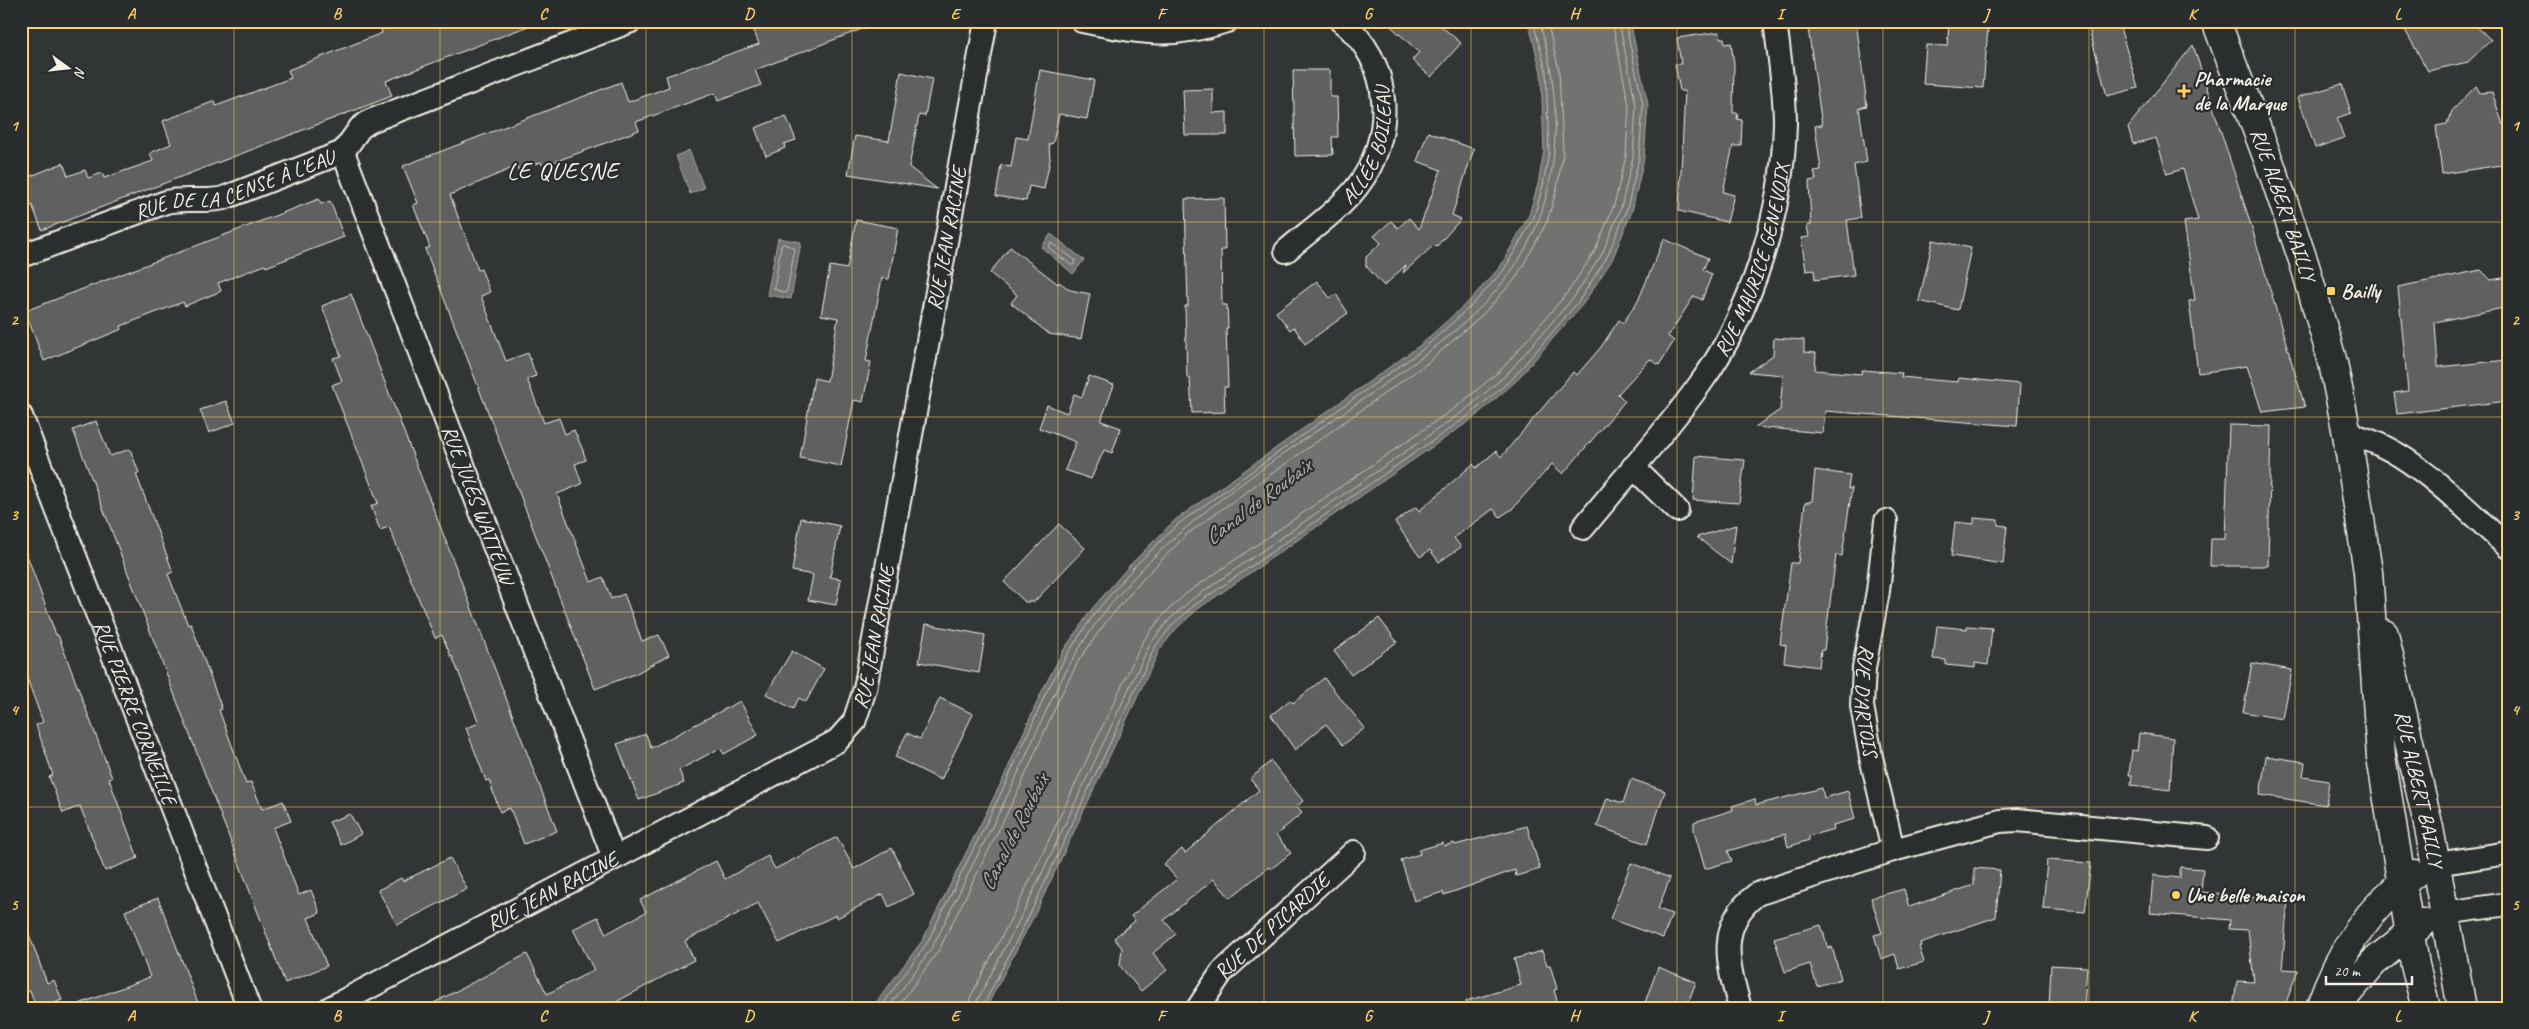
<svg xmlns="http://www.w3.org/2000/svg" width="2529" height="1029" viewBox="0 0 2529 1029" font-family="Caveat,sans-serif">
<rect width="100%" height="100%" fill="#323535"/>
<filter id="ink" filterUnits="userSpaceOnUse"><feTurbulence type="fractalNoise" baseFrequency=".02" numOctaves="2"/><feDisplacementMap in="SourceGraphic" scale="10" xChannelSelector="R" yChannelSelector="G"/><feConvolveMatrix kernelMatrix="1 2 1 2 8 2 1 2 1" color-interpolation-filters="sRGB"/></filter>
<g filter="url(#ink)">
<g fill="#727370" stroke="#a6a5a0">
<path d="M1528,21h102l18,84 -4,53 -12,53 -20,49 -29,44 -68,78 -44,38 -273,189 -21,19 -17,21 -125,265 -49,94h-114l50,-67 81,-162 39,-88 21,-40 28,-41 38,-44 46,-46 244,-174 51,-46 30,-33 29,-52 9,-31 6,-33 -3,-79z"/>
<path d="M689,150l15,38 -14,6 -14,-38z"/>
<path d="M1051,234l33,26 -11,14 -32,-27z"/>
<path d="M778,238l23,4 -10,57 -24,-4z"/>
</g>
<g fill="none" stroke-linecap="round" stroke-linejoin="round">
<g stroke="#c0bfb8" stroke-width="1">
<path d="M1051,243l24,17 -1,5h-3l-22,-17z"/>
<path d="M784,244l11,4 -8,43 -2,2 -11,-4 7,-43z"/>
<path d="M880,1008l47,-65 80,-162 39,-88 22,-40 27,-40 37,-44 46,-45 244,-174 51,-46 31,-34 30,-53 9,-32 6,-33 -3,-81 -13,-50"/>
<path d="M888,1008c14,-20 31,-40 44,-61 12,-20 20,-42 31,-62 16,-34 34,-67 50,-101 27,-57 48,-115 87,-166 72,-97 181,-161 279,-230 46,-33 97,-68 131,-115 53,-73 55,-168 29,-252"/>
<path d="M897,1008l42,-58 81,-163 39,-88 20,-39 27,-38 37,-43 44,-45 243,-173 53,-47 33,-36 31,-56 10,-34 6,-35 -4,-83 -12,-49"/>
<path d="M968,1008l2,-10 48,-93 125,-264 20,-26 24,-22 272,-188 43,-36 66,-77 27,-41 19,-46 12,-49 3,-50 -17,-85"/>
<path d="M976,1008l1,-7 48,-92 125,-265 19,-24 22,-20 273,-189 43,-37 67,-77 28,-43 19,-46 12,-51 3,-51 -17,-85"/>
<path d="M982,1008l49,-96 124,-265 18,-23 22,-19 273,-189 44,-37 67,-78 28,-44 20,-48 12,-51 4,-53 -18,-84"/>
</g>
</g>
<g fill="#5f605f" stroke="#f4f1e8">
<path d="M404,21l132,2 -150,58 6,15 -350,134 -10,-25 -11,4v-29l42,-17 5,13 17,-6 3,8 14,-5 2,5 49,-17 -3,-8 21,-9 -8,-23 52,-20 1,5 75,-28 -3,-8 94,-37 -1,-3z"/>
<path d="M779,21h96v3l-120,46 6,15 -43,16 -3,-8 -79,29 3,8 -44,17 -52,19 -2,-4 -23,8 -1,-4 -67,29 28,75 3,-1 9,23 -9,4 25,65 22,-8 8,23 -9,3 17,44 15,-5 6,16 9,-4 8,18 4,12 -11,4 7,20 -25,10 34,88 12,-5 8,22 13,-5 18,47 17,-6 10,20 -34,19 -40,15 -170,-440 5,-2 -17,-42 5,-2 -15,-37 218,-84 7,20 41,-15 -3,-11 93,-32 -5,-13z"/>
<path d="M1385,21h50l26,22 -30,34 -19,-17 7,-8z"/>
<path d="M1807,21h49l11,85 -8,2 8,54 -13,3 7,53 -14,2 7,55 -39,5 -1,-10 -8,1 -5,-33 8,-1 -2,-11 4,-1 -2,-44 7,-1 -2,-9 7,-1 -6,-44 7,-1z"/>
<path d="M2087,21h31l20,67 -31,8z"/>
<path d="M2400,21h71l20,19 -23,22 -40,9z"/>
<path d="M1949,25l39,3 -5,60 -60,-4 3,-39 21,1z"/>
<path d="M1719,32l1,6h4l1,6 6,-1 3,20 -1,50h5l-1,6 5,1 -1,26h-8l-10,46 11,3 -7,27 -48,-11 6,-120h-5l-5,-27h6l-4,-26z"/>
<path d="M2193,45l58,180 54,182 -43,5 -15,-46 -49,7 -9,-72 6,-1 -11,-78 14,-2 -15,-51 -16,5 -11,-36 -23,6 -5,-17z"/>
<path d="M1040,70l54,10 -7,39 -28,-5 -6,29 -4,1 1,16 -6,29 -15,-3 -3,15 -30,-5 5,-31 10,2 5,-30 12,2z"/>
<path d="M1293,70h37v27h7l1,40h-6l1,18 -38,1z"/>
<path d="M901,72l31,7 -7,37 -6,-1 -10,52 28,22 -89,-15 7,-38 34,5z"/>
<path d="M2342,84l9,29 -14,5 7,20 -29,10 -17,-51z"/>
<path d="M2476,86l4,7 12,-1 11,33 5,-2v41l-66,10 -6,-48 11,-2 5,-13z"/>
<path d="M1213,89v24l14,-1v23h-42l-2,-45z"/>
<path d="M786,116l10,24 -12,4 1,4 -19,8 -11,-28z"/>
<path d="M1428,132l46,17 -22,66 9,4 -25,28 -2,-2 -31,28 3,-8 -22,21 -18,-20v-9l15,-14 -7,-7 17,-15 7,7 11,-10 10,11 22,-59 -24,-9z"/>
<path d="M1224,198l1,52h-4l1,55h5l1,23h-2l2,59h-4l1,25 -33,1 -2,-35h-3l-2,-72h3l-3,-107z"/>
<path d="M319,199l2,5 9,-3 14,36 -78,30 -1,-2 -47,18 3,8 -36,15 -2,-4 -62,24 1,3 -78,32 -19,-50z"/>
<path d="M856,220l42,8 -9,51 -7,-1 -16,83 5,1 -8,40 -9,-2 -13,66 -41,-8 14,-80 13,3 11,-63 -17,-3 9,-49 17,3z"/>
<path d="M1664,239l44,19 -5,12 9,4 -10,26 -8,-4 -26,40 6,5 -15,24 -9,-6 -32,35 7,7 -62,73 -11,-10 -40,45 -12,8 -7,-8 -39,29 7,9 -22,15 -9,-12 -10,7 -25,-35 21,-15 3,4 54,-47 3,4 20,-17 5,6 72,-85 4,3 24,-28 18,-27 4,3 15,-22z"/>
<path d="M1933,240l38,8 -13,62 -39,-9z"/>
<path d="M1010,247l48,37 1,-2 11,8 20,4 -9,45 -32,-5 -38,-31 6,-8 -27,-22z"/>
<path d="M2481,270l10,10 17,-3v30l-73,15 3,45 70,-7v41l-111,13 -3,-21 14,-2 -10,-104z"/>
<path d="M1317,281l13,17 6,-4 12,19 -43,31 -11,-17 -4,3 -14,-18z"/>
<path d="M351,294l206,537 -33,13 -14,-36 -10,4 -11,-32 -3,1 -20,-53 13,-5 -27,-67 -1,1 -9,-22 -7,3 -46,-111 -9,3 -9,-24 7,-3 -46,-118 10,-4 -9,-23 8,-2 -19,-50z"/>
<path d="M1774,338l30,2v12l12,1 -1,17 46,4 1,-4 40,3 -1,4 32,3 25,2 1,-4 61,6 -3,42 -192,-15 -2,22 -68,-6 25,-17 3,-35 -34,-3 24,-17z"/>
<path d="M1089,376l25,9 -13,36 20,7 -9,25 -8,-3 -13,29 -26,-9 11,-28 -37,-14 8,-23 20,8 7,-19 8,3z"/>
<path d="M226,401l9,22 -26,10 -9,-23z"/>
<path d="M96,421l14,35 20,-7 9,24 -3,1 37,98 -5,2 20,51 3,-1 31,85 -3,1 27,74 5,-2 11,27 21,-8 8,20 -18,7 26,67 12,-5 9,23 -12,5 19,48 -42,17 -212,-553z"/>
<path d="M2229,425l42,1 -3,140h-58l1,-27h14z"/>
<path d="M1696,456l49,4 -6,43 -46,-3z"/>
<path d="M1815,470l35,5 -2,14 4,-1 -10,68 -6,-1 -12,95h-3l-2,17 -35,-5 2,-17 -6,-1 11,-81h7l7,-60 7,-2z"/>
<path d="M801,518l39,8 -10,51 11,2 -5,26 -28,-5 5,-25 -21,-4z"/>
<path d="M1974,518l24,2v5l9,1 -4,38 -52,-8 4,-34 19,2z"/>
<path d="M1059,524l26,24 -51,54h-9l-21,-20z"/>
<path d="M1736,525l-5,39 -34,-27z"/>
<path d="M21,547h3l32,88h2l54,143 -3,1 29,79 -33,13 -25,-65 -17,7 -14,-36 4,-2 -17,-50 7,-3 -22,-60z"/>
<path d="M1379,618l18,24 -46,33 -17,-24z"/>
<path d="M926,624l59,11 -6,38 -60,-11z"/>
<path d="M1937,626l30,3v-3l25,2 -4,37 -13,-2v5l-29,-3v-5l-13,-1z"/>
<path d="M792,651l32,18 -18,33 -7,-4 -6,11 -27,-15z"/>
<path d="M2252,663l40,7 -9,49 -40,-7z"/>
<path d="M1324,678l41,50 -22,17 -17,-21 -31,26 -24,-35 19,-15 3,3z"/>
<path d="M940,698l33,16 -32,66 -46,-23 12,-24 13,6z"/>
<path d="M740,701l18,34 -34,19 -4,-6 -41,22 5,13 -45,17 -22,-56 29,-10 5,14z"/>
<path d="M2139,733l34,5 -3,52 -39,-5 1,-10h-3l3,-25 5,1z"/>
<path d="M2266,756l39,6 -2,15 26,4 -3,24 -66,-10z"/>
<path d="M1271,761l32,40 -7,6 6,6 -26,22 15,18 -20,16 -2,-2 -39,31 -16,-19 -50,41 12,14 -23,19 14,17 -26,21 -21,-25 2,-18 -8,-10 21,-17 -4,-5 46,-37 -13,-15 18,-15 3,4 74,-63 -9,-11z"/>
<path d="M1631,779l34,12 -18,53 -50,-18 10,-28 16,5z"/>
<path d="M1822,788l2,10 24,-7 7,28 -22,6 1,4 -25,7v4l-21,7 -3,-13 -57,17 4,10 -27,8 -11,-38v-9l39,-12 -1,-4 23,-7 1,6z"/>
<path d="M350,814l11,20 -20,11 -12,-23z"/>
<path d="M1527,826l13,43 -24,7 -1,-6 -71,25 -1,-3 -29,9 -13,-41 19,-6 -1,-4 24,-7 1,3 10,-3 1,2z"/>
<path d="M837,837l17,32 38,-21 22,46 -25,13 -6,-13 -46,24 -1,-3 -57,28 -21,-40 -73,38 9,19 -89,48h-181l103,-54 20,40 47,-24 -21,-41 25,-12 8,17 40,-22 -6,-12 76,-39 9,18 43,-23 7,13z"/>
<path d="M450,858l17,31 -70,36 -19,-35 23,-12 2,3z"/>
<path d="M2047,860l44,3 -6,49 -42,-3z"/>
<path d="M1631,863l39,15 -12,31 14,5 -9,24 -53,-19z"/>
<path d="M2180,867l23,2 -2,23 87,7 -6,70 16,1 -14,38h-51l4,-27 17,1 -6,-52 -19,-1 1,-9 -80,-7 3,-38 27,3z"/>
<path d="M1974,868l26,2 -4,47 -76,26 1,3 -2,1 5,15 -25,7 -4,-15 -14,5 -7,-24 8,-2 -11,-35 33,-9 5,18 65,-22z"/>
<path d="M158,898l42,110h-125l-1,-2 76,-29 -25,-66z"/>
<path d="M21,921h3l23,62 7,-3 8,20 -20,8h-6l-6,-18 -9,4z"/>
<path d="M1821,925l7,23 4,-1 9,32 -24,7 -7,-22 -25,8 -11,-34z"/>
<path d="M1542,951l5,14h3l7,24 -3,1 5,18h-92l-1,-7 55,-16 -7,-26z"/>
<path d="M2051,965l36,2 -3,41h-35z"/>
<path d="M1658,967l38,15 -10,26h-43z"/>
</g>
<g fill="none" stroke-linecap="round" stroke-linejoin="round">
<defs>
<g id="street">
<path d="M1082,21c58,11 87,19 145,0"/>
<path id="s1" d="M343,152l271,706"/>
<path id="s2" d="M1286,251c23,-20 52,-40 71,-64 39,-50 36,-126 -16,-166"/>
<path id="s3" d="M21,256l145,-54c20,-5 38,1 58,-4l119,-46 17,-24 10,-7 261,-100"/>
<path id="s4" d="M21,416l228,592"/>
<path d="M2347,434c59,10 117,74 161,113"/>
<path d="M1633,467l44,43"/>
<path id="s5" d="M1886,521l-8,70 -14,77 -2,38 9,51 22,93"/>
<path id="s6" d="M1583,528c39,-48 81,-94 117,-144 52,-71 83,-174 85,-261 0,-34 -6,-68 -10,-102"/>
<path d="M2436,864l72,-11"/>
<path d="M2445,913l63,-9"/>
<path id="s7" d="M330,1008l507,-267 17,-19 11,-33 121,-668"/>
<path id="s8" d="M1198,1008l24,-36 132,-120"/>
<path d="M1740,1008c-12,-43 -24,-83 17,-114l136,-44 107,-29 17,-1 190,18"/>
</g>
<g id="secondary">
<path id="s9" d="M2216,21l57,151 32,94 28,97 14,71 21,138 13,185 34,208 11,43"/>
<path id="s10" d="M2384,634l45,194 33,180"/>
<path d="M2320,1008c18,-54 48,-101 94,-134"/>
<path d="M2335,1008l39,-46 49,-39"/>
</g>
</defs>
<use href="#street" stroke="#f4f1e8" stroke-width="26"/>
<use href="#secondary" stroke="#f4f1e8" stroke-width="31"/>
<use href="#street" stroke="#2a2d2e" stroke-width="22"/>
<use href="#secondary" stroke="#2a2d2e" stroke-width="28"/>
</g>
</g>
<path fill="none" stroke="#ffd166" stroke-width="1" stroke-opacity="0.55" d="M234,21v987M440,21v987M646,21v987M852,21v987M1058,21v987M1264,21v987M1471,21v987M1677,21v987M1883,21v987M2089,21v987M2295,21v987M21,222h2487M21,417h2487M21,612h2487M21,807h2487"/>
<g fill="#ffd166" stroke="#2a2d2e" stroke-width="2">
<path d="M2181.5 83.5h5v5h5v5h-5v5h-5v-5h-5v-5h5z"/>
<rect x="2326" y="286" width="10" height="10" rx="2.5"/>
<circle cx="2176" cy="895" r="5"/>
</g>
<g text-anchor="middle" stroke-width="4.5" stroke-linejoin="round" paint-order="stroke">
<g font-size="21" font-weight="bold" fill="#f4f1e8" stroke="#2a2d2e" text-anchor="start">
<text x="2194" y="86">Pharmacie<tspan x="2194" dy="24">de la Marque</tspan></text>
<text x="2341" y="298">Bailly</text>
<text x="2186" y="902">Une belle maison</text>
</g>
<g font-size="21" fill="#f4f1e8" stroke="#2a2d2e">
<text dy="7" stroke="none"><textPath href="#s2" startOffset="140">ALLÉE BOILEAU</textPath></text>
<text dy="7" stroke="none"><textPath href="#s3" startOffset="226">RUE DE LA CENSE À L'EAU</textPath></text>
<text dy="7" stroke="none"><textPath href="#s9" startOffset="196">RUE ALBERT BAILLY</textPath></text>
<text dy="7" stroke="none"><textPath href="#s7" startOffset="1091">RUE JEAN RACINE</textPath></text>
<text dy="7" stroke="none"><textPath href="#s6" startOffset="322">RUE MAURICE GENEVOIX</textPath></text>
<text dy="7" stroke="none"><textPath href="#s1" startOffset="378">RUE JULES WATTEUW</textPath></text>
<text dy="7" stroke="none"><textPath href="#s7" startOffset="686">RUE JEAN RACINE</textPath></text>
<text dy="7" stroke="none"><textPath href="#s5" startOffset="182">RUE D'ARTOIS</textPath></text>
<text dy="7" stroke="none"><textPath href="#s4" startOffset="318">RUE PIERRE CORNEILLE</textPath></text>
<text dy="7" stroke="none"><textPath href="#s10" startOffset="159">RUE ALBERT BAILLY</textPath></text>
<text dy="7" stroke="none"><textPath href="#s7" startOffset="251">RUE JEAN RACINE</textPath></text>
<text dy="7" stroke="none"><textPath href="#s8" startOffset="111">RUE DE PICARDIE</textPath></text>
</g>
<g font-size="22" font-style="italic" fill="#b3b2ac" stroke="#2a2d2e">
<text transform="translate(1257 501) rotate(-37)" y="8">Canal de Roubaix</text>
<text transform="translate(1013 832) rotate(-63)" y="8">Canal de Roubaix</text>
</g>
<g font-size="24" letter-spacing="1" fill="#f4f1e8" stroke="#2a2d2e">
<text x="563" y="179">LE QUESNE</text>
</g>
</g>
<rect width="2529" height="1029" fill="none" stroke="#2a2d2e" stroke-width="55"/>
<g transform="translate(68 68) rotate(105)" stroke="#2a2d2e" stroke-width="4" paint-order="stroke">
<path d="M0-4L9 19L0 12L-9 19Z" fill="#f4f1e8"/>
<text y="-8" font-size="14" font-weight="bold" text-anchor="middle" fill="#f4f1e8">N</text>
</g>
<path d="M2326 976v8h86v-8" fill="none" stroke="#f4f1e8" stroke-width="2.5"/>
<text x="2334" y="976" font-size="15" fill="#f4f1e8" stroke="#2a2d2e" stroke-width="4" paint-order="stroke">20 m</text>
<rect x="28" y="28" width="2474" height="974" fill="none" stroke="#ffd166" stroke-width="2"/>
<g font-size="16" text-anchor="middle" font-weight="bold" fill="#ffd166">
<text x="131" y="19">A</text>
<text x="337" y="19">B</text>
<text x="543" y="19">C</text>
<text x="749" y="19">D</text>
<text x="955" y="19">E</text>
<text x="1161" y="19">F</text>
<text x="1368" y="19">G</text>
<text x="1574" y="19">H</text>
<text x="1780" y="19">I</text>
<text x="1986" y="19">J</text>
<text x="2192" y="19">K</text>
<text x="2398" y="19">L</text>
<text x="14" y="131">1</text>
<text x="2515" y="131">1</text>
<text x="14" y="325">2</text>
<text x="2515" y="325">2</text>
<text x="14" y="520">3</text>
<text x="2515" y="520">3</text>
<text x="14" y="715">4</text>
<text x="2515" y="715">4</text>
<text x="14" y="910">5</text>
<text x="2515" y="910">5</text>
<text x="131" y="1021">A</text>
<text x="337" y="1021">B</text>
<text x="543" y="1021">C</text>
<text x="749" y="1021">D</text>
<text x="955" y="1021">E</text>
<text x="1161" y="1021">F</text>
<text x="1368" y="1021">G</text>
<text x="1574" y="1021">H</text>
<text x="1780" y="1021">I</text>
<text x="1986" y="1021">J</text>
<text x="2192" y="1021">K</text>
<text x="2398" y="1021">L</text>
</g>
</svg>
